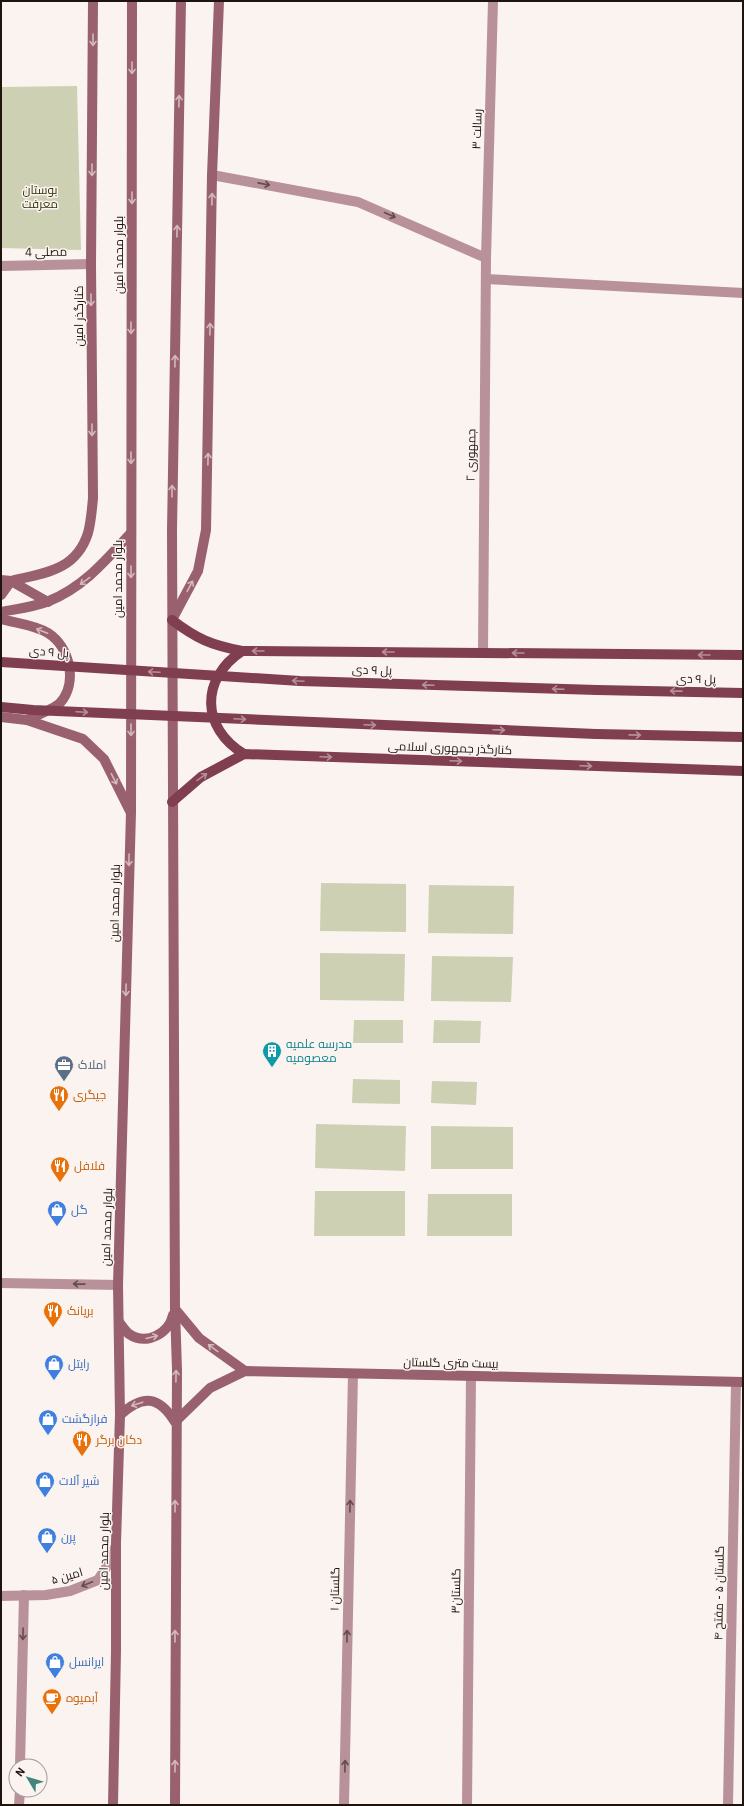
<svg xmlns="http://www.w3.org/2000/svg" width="744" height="1806" viewBox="0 0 744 1806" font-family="'IBM Plex Sans',Cairo,sans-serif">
<rect width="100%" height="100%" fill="#faf3ef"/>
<g fill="#ced0b4">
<path d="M77,86l4,164 -80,-2v-161z"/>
<path d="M321,883l85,1v48l-86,-1z"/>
<path d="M429,885l85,1 -1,48 -85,-1z"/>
<path d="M320,953l85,1 -1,47 -84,-1z"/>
<path d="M432,956l81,1 -2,45 -80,-1z"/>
<path d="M354,1020h49v23h-50z"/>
<path d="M434,1020l47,1 -1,22h-47z"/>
<path d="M353,1079l47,1v24l-48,-1z"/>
<path d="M432,1081l45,1 -1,23 -45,-2z"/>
<path d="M316,1124l90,2 -1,45 -90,-3z"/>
<path d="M431,1126l82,1v42h-82z"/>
<path d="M315,1191h90v45h-91z"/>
<path d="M428,1194h84v42h-85z"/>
</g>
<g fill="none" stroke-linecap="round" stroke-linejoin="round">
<g stroke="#b9919a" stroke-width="10">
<path d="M212,175l146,27 128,56"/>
<path d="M1,266l90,-2"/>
<path d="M486,279l257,14"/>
<path d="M483,653l3,-395 7,-257"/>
<path d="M1,1283l117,2"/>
<path d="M1,1596l45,-1 24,-4 28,-11 11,-17 7,-18"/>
<path d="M20,1766l4,-171"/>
<path d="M19,1805l1,-15"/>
<path d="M344,1805l9,-431"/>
<path d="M467,1805l4,-429"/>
<path d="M728,1805l8,-423"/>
</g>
<g stroke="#99616f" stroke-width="10">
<path d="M1,580l10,1 37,21"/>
<path d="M11,581c33,-8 65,-10 77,-48 3,-11 4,-24 5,-35l-2,-234 2,-263"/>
<path d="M1,595l10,-14"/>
<path d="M1,612c16,-3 33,-5 48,-11 35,-14 57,-41 82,-68"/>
<path d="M173,618l25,-47 8,-41 6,-355 7,-174"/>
<path d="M1,619c15,4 34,6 47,14 22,14 30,50 12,70 -6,6 -25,13 -33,17"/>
<path d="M1,717l26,3 56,19 21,20 26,52"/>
<path d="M175,1309l24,29 46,33"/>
<path d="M119,1322c3,4 7,10 10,12 18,12 40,-1 44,-19"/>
<path d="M120,1415c23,-21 39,-19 55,7l35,-34 35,-17 498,11"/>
<path d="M113,1805l3,-154v-108l4,-128 -2,-130 13,-473 1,-811"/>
<path d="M175,1805l2,-435 -2,-61 -3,-779 9,-529"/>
</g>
<g stroke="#803e51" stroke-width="10">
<path d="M172,620c25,19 39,25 70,31l501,4"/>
<path d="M242,651c-42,28 -41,77 2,103"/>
<path d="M597,690l146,3"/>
<path d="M596,734l147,3"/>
<path d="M172,802l29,-25 43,-23 499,17"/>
</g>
<g stroke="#803e51" stroke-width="10">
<path d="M1,662l299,19 297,9"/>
<path d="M1,707l32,3 563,24"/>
</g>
</g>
<defs><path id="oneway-shaft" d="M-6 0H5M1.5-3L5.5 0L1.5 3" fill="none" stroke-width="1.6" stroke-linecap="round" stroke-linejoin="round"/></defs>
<g stroke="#d3b9bc">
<use href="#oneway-shaft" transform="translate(93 40) rotate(90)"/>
<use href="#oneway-shaft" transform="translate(132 68) rotate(90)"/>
<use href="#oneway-shaft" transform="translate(179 101) rotate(-89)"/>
<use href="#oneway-shaft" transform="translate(92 170) rotate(90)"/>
<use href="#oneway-shaft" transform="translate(132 198) rotate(90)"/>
<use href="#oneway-shaft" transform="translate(212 199) rotate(-89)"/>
<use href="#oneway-shaft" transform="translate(177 231) rotate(-89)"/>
<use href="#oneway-shaft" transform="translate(91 300) rotate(90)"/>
<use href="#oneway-shaft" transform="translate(131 328) rotate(90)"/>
<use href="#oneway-shaft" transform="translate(210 329) rotate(-89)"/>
<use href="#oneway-shaft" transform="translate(175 361) rotate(-89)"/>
<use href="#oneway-shaft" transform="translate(92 430) rotate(90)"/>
<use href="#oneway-shaft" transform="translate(131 458) rotate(90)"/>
<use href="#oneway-shaft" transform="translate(208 459) rotate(-89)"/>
<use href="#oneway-shaft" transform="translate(172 491) rotate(-89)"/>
<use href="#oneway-shaft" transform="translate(131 572) rotate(90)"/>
<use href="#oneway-shaft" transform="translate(85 581) rotate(144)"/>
<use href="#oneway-shaft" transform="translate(190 586) rotate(-62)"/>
<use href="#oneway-shaft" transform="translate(42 631) rotate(-159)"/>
<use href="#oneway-shaft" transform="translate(131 730) rotate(90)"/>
<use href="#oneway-shaft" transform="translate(114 779) rotate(63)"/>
<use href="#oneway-shaft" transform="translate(129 860) rotate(91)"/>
<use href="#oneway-shaft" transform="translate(126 990) rotate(91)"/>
<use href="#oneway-shaft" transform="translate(152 1337) rotate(-14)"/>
<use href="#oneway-shaft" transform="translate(213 1348) rotate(-144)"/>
<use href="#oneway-shaft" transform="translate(176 1376) rotate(-89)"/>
<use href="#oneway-shaft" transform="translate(137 1404) rotate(162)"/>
<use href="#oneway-shaft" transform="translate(175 1506) rotate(-90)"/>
<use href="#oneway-shaft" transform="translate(175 1636) rotate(-90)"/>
<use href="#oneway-shaft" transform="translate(175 1766) rotate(-90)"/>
</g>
<g stroke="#644c4c">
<use href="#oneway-shaft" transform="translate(264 184) rotate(11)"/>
<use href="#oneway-shaft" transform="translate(390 215) rotate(24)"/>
<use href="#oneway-shaft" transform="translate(79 1284) rotate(-179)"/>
<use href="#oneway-shaft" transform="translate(350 1506) rotate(-89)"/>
<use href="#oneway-shaft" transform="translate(87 1584) rotate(158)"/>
<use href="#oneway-shaft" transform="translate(23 1634) rotate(91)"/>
<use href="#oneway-shaft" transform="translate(347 1636) rotate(-89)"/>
<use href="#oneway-shaft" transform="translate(345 1766) rotate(-89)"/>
</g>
<g stroke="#b78f98">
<use href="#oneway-shaft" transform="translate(258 651) rotate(-180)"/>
<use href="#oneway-shaft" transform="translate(388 652) rotate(-180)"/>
<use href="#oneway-shaft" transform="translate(518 653) rotate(-180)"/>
<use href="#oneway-shaft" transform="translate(704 655) rotate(-180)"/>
<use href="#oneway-shaft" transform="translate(154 672) rotate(-177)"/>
<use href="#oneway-shaft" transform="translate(298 681) rotate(-177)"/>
<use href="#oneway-shaft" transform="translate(428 685) rotate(-178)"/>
<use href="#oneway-shaft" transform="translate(558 689) rotate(-178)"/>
<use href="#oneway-shaft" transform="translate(676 691) rotate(-179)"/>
<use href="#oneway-shaft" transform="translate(82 712) rotate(3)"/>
<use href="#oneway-shaft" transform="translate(240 719) rotate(3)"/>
<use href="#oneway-shaft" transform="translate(370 725) rotate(2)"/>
<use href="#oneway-shaft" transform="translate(499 730) rotate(2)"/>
<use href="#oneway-shaft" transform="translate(635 735) rotate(1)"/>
<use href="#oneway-shaft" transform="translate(326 757) rotate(2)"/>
<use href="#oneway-shaft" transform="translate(456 761) rotate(2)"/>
<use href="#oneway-shaft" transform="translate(586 766) rotate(2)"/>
<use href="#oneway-shaft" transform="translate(202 777) rotate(-35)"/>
</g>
<defs>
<symbol id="building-pin" viewBox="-11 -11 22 30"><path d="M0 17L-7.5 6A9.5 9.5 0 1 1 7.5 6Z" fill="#0f9aa8" stroke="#faf3ef"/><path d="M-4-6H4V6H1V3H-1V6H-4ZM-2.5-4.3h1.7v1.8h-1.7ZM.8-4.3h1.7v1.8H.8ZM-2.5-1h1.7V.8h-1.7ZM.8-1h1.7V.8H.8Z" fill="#fff"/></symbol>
<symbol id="office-pin" viewBox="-11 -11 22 30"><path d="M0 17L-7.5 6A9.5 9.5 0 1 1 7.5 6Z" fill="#5c6f8a" stroke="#faf3ef"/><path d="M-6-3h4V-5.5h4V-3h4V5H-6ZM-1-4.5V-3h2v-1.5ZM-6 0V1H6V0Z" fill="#fff"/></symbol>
<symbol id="restaurant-pin" viewBox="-11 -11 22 30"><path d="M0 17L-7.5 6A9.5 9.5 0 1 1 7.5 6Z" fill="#e8710a" stroke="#faf3ef"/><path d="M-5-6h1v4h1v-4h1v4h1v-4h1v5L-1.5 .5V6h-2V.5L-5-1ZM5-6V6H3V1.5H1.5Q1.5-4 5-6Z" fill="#fff"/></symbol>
<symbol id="shop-pin" viewBox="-11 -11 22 30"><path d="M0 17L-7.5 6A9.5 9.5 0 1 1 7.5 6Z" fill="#3f7fe0" stroke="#faf3ef"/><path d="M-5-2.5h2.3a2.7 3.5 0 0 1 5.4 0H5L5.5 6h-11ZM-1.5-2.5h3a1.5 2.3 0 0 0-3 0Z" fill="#fff"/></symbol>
<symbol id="cafe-pin" viewBox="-11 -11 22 30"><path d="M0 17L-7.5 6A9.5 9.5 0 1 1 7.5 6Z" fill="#e8710a" stroke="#faf3ef"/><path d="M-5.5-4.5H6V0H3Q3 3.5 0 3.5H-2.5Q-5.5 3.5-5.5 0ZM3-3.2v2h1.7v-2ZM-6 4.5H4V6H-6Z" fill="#fff"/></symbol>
</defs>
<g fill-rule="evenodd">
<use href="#building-pin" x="261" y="1040" width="22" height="30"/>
<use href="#office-pin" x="53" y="1054" width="22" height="30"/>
<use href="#restaurant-pin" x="48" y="1084" width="22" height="30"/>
<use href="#restaurant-pin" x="49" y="1155" width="22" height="30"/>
<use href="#shop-pin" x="46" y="1199" width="22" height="30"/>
<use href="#restaurant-pin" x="42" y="1300" width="22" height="30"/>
<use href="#shop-pin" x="43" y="1353" width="22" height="30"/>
<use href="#shop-pin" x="37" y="1408" width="22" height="30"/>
<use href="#restaurant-pin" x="71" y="1429" width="22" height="30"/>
<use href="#shop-pin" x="34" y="1470" width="22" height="30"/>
<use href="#shop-pin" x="36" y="1526" width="22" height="30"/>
<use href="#shop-pin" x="44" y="1651" width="22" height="30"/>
<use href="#cafe-pin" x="41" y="1687" width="22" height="30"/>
</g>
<g text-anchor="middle" stroke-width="3" stroke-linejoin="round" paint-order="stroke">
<g font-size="12" fill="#1f130d" stroke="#faf3ef">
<text transform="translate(477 129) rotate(-88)" y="4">رسالت ۳</text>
<text transform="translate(46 252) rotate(-1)" y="4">مصلی 4</text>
<text transform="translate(119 255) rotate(-90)" y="4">بلوار محمد امین</text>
<text transform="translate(79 316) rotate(-90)" y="4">کنارگذر امین</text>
<text transform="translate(471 455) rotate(-89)" y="4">جمهوری ۲</text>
<text transform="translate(118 579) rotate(-90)" y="4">بلوار محمد امین</text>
<text transform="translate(49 652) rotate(4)" y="4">پل ۹ دی</text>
<text transform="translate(372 670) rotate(2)" y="4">پل ۹ دی</text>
<text transform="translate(696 679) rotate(1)" y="4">پل ۹ دی</text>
<text transform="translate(450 748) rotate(2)" y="4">کنارگذر جمهوری اسلامی</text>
<text transform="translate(115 903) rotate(-89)" y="4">بلوار محمد امین</text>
<text transform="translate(107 1227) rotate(-88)" y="4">بلوار محمد امین</text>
<text transform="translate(451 1363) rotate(1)" y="4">بیست متری گلستان</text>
<text transform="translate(104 1551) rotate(-89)" y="4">بلوار محمد امین</text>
<text transform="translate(67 1576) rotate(-16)" y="4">امین ۵</text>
<text transform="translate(335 1589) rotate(-89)" y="4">گلستان ۱</text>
<text transform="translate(456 1591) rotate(-89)" y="4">گلستان۳</text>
<text transform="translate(719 1593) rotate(-89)" y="4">گلستان ۵ - مفتح ۴</text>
</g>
<g font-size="12" fill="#353709" stroke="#faf3ef">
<text x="40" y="194">بوستان<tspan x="40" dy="14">معرفت</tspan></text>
</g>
<g font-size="12" fill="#0d838f" stroke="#faf3ef" text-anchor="start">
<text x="286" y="1048">مدرسه علمیه<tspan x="286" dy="14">معصومیه</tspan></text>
</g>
<g font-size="12" fill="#4e5e75" stroke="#faf3ef" text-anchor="start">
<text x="78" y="1069">املاک</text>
</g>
<g font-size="12" fill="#c56008" stroke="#faf3ef" text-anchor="start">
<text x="73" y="1099">جیگری</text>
<text x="74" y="1170">فلافل</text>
<text x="67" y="1315">بریانک</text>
<text x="96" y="1444">دکان برگر</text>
<text x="66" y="1702">آبمیوه</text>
</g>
<g font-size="12" fill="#366cbe" stroke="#faf3ef" text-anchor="start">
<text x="71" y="1214">گل</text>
<text x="68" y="1368">رایتل</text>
<text x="62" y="1423">فرازگشت</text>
<text x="59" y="1485">شیر آلات</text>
<text x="61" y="1541">پرن</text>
<text x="69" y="1666">ایرانسل</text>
</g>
</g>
<rect width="744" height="1806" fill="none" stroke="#1f130d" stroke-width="4"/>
<g transform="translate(28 1778) rotate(308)"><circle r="19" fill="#faf3ef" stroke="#a29995"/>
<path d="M0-3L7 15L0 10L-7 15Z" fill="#40867d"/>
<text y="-6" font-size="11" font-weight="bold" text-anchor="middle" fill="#1f130d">N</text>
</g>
</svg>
